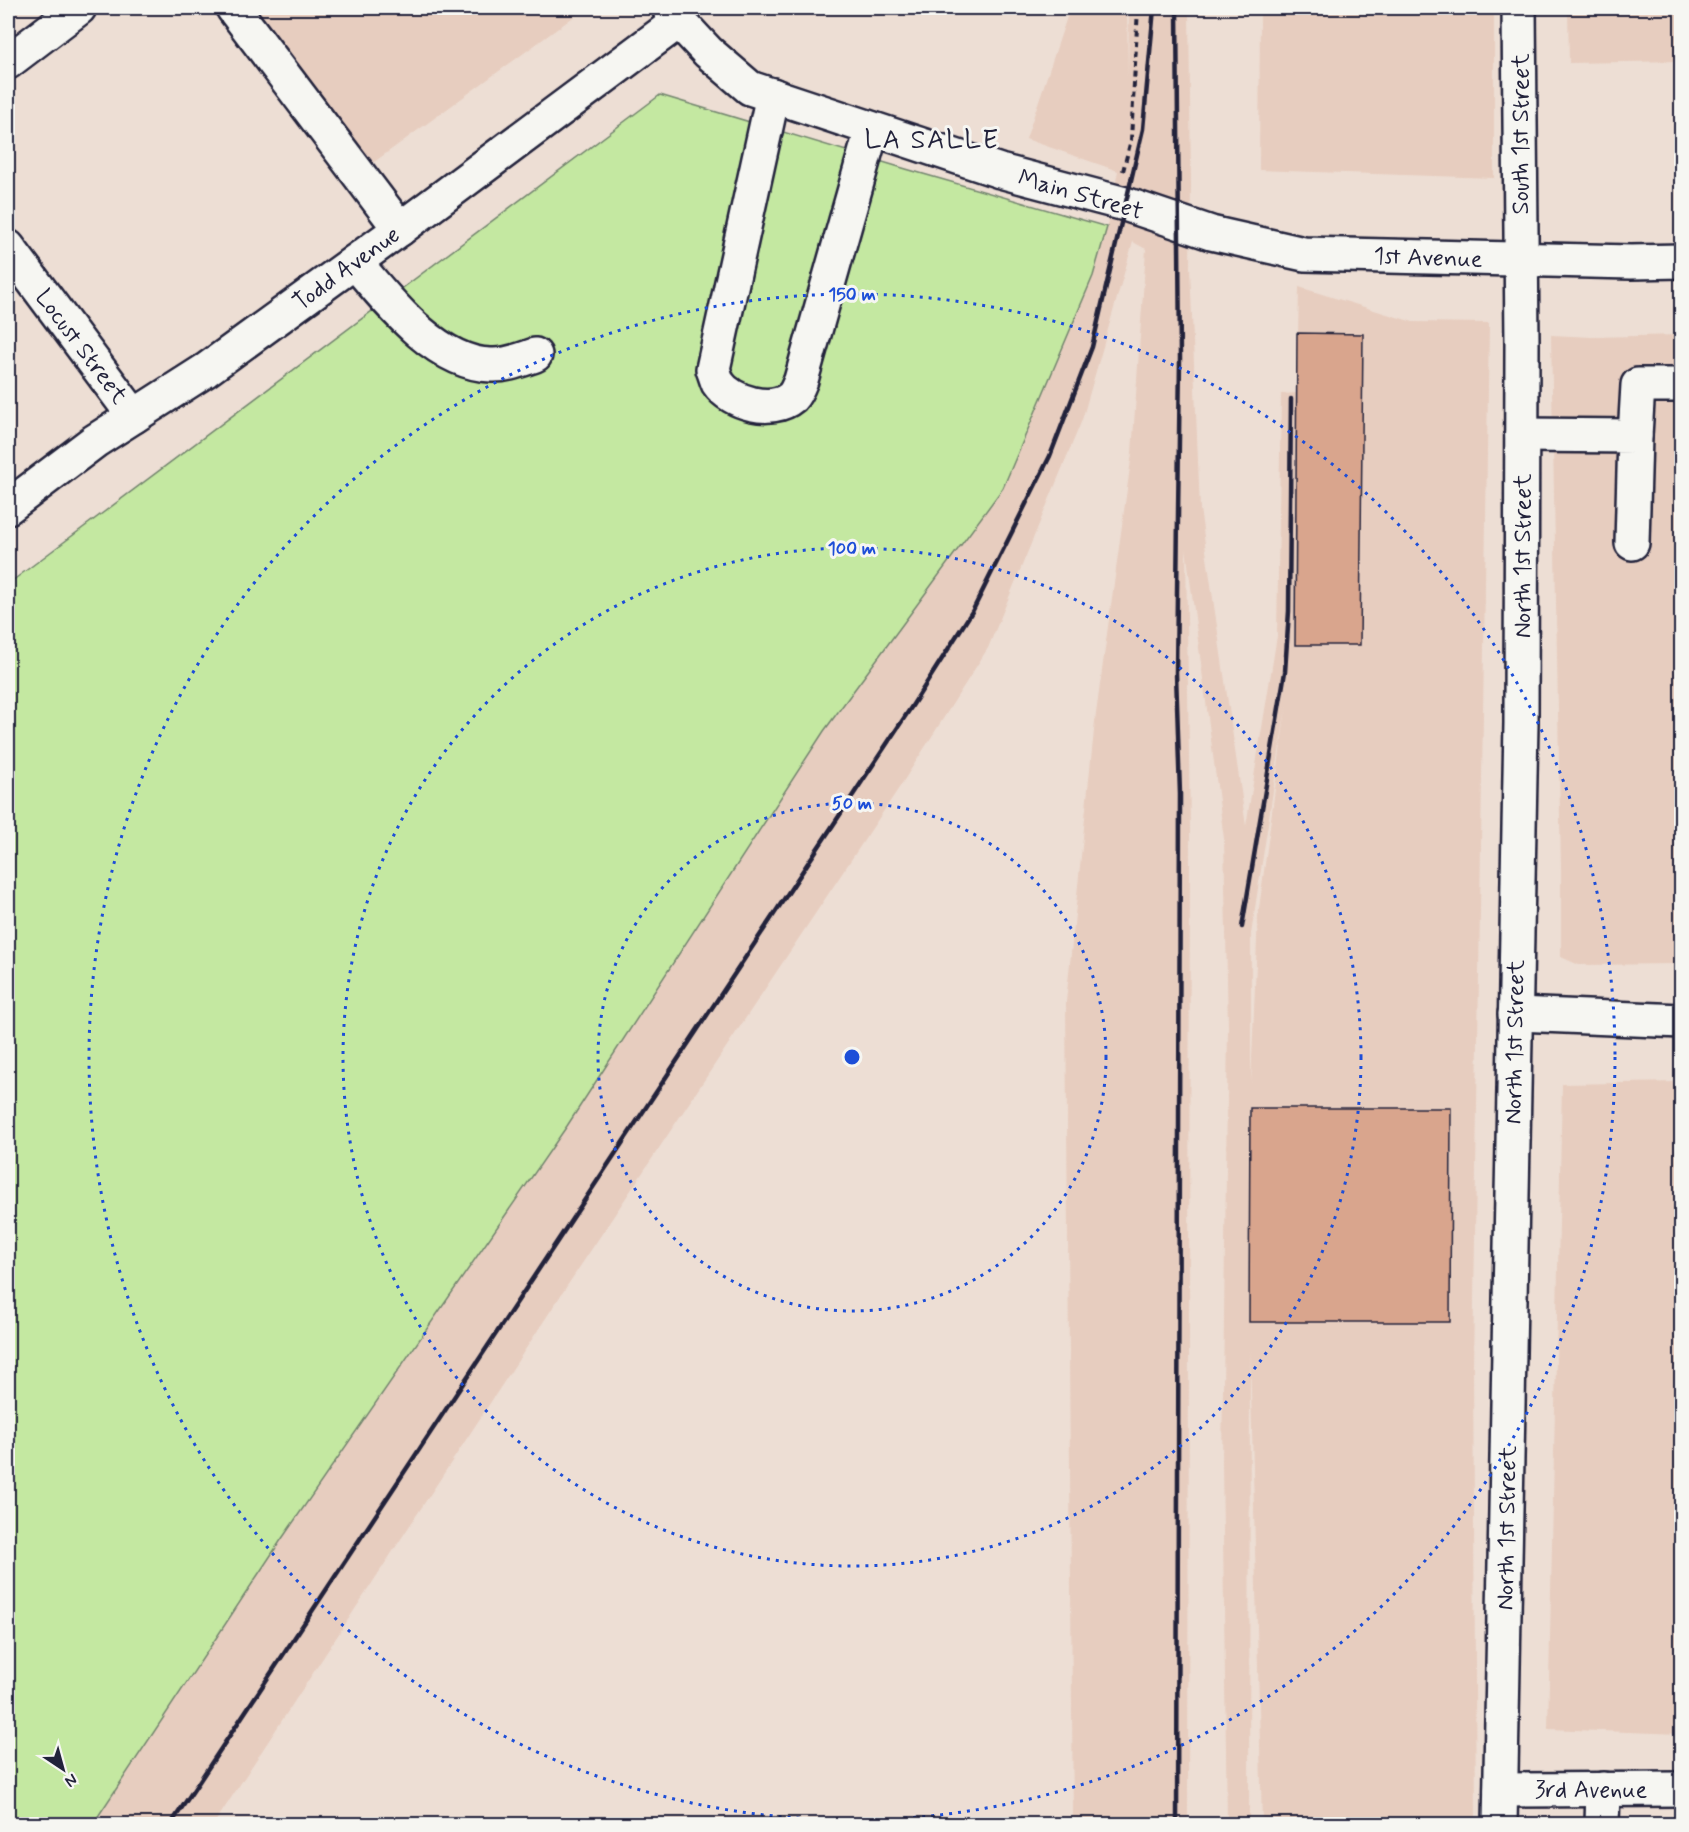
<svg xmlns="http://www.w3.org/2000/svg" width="1689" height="1832" viewBox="0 0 1689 1832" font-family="Mynerve,sans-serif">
<rect width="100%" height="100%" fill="#edded4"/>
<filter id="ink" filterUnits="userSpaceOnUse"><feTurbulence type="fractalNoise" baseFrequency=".0167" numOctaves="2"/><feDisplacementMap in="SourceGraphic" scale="12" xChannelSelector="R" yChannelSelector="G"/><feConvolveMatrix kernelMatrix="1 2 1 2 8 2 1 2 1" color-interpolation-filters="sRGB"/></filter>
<g filter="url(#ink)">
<g fill="#e7cdbf" fill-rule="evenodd">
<path d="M263,8h318l2,2 -213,155 -115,-152z"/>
<path d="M1070,8h57l1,69 1,-69h60l2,177 -1,83 10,241 46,317 31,-190 4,-242 16,-1 2,-106 114,35 76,1 -16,1043 3,458h-214l-12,-473 -1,473h-22l-5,-362 6,-436 -4,-187 -38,-290 4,280 -2,995h-115l-7,-822 29,-281 37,-268 14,-204 -13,-7 -51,178 -94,228 -87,137 -340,510 -347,529h-121l188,-284 286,-414 257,-395 179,-243 90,-212 14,-49 11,-56 -92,-32zM1286,707l-28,209 -7,166v-148z"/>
<path d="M1260,8h234v170l-235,-8z"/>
<path d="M1568,8h113v53l-112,2z"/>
<path d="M1551,335l41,2 89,-2v629l-102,1 -18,-8v-88z"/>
<path d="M1681,1082v652l-133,-5 14,-645z"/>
</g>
<path fill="#c4e8a1" stroke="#73856e" stroke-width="1.5" d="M660,95l246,74 201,58 -14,49 -90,212 -179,243 -257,395 -286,414 -188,284h-85v-1240z"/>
<g fill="#d9a58d" stroke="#22223b" stroke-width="1.5">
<path d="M1297,333l66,1 -3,311h-65z"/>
<path d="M1250,1108h201l-1,214h-201z"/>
</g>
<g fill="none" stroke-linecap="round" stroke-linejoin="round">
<defs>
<g id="minor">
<path d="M233,8l167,221"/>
<path d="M669,8l10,13 29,31 42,36 250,83 125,33 86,29 93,21 327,8 51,-1"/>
<path d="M8,62l71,-54"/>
<path d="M773,95l-60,274c2,5 3,10 5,14 13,20 54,31 74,14 4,-4 7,-12 9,-17l71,-251"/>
<path d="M8,247l126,169"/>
<path d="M355,262c32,38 81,102 136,103 15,1 29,-5 44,-10"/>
<path d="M1522,435l113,1 -3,107"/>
<path d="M1635,436l3,-51h44"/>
<path d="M8,507l87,-66 111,-71 194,-141 279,-208"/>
<path d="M1515,1014l167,7"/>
<path d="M1501,1790l181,-1"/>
<path d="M1500,1824l21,-1101 1,-379 -3,-336"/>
<path d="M1602,1824l1,-35"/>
</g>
</defs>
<use href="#minor" stroke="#22223b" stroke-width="38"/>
<path stroke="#22223b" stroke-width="4" stroke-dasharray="6 4.5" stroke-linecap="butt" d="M1123,171l8,-31 7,-132"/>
<use href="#minor" stroke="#f6f6f2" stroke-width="33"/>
<g stroke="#22223b" stroke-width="4.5">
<path d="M1242,927l43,-255 4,-61 2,-212"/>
<path d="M171,1824l741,-1118 61,-96 77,-154 42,-109 51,-218 11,-121"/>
<path d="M1177,1824l3,-1030 -4,-121 4,-315 -3,-350"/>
</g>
</g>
</g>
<g fill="none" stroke="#1d4ed8" stroke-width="3" stroke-dasharray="3 6">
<circle cx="852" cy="1057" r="254"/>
<circle cx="852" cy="1057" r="509"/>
<circle cx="852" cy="1057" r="763"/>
</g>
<g text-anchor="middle" stroke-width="6" stroke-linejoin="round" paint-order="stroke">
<g font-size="24" fill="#22223b" stroke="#f6f6f2">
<text transform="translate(1520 134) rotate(-90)" y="8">South 1st Street</text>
<text transform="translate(1081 194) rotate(16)" y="8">Main Street</text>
<text transform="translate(1428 257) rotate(2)" y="8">1st Avenue</text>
<text transform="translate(346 268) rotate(-36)" y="8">Todd Avenue</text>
<text transform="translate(82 346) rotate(53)" y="8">Locust Street</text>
<text transform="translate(1522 556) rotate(-90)" y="8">North 1st Street</text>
<text transform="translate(1514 1042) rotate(-89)" y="8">North 1st Street</text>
<text transform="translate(1506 1528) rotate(-89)" y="8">North 1st Street</text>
<text x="1591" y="1797">3rd Avenue</text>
</g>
<g font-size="27" letter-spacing="1.5" fill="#22223b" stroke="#f6f6f2">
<text x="932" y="148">LA SALLE</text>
</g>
</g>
<circle cx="852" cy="1057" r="9" fill="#1d4ed8" stroke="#f6f6f2" stroke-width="3"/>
<g font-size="18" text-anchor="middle" font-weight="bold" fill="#1d4ed8" stroke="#f6f6f2" stroke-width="6" stroke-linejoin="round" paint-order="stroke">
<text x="852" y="300">150 m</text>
<text x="852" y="554">100 m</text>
<text x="852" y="809">50 m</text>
</g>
<rect width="1689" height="1832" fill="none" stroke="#f6f6f2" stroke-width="30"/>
<rect x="15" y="15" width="1659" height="1802" fill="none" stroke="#22223b" stroke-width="2" filter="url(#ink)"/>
<g transform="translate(63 1769) rotate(144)" stroke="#f6f6f2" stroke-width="4.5" paint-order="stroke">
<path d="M0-4.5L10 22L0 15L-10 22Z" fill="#22223b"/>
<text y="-9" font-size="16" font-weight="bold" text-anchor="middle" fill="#22223b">N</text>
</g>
</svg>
